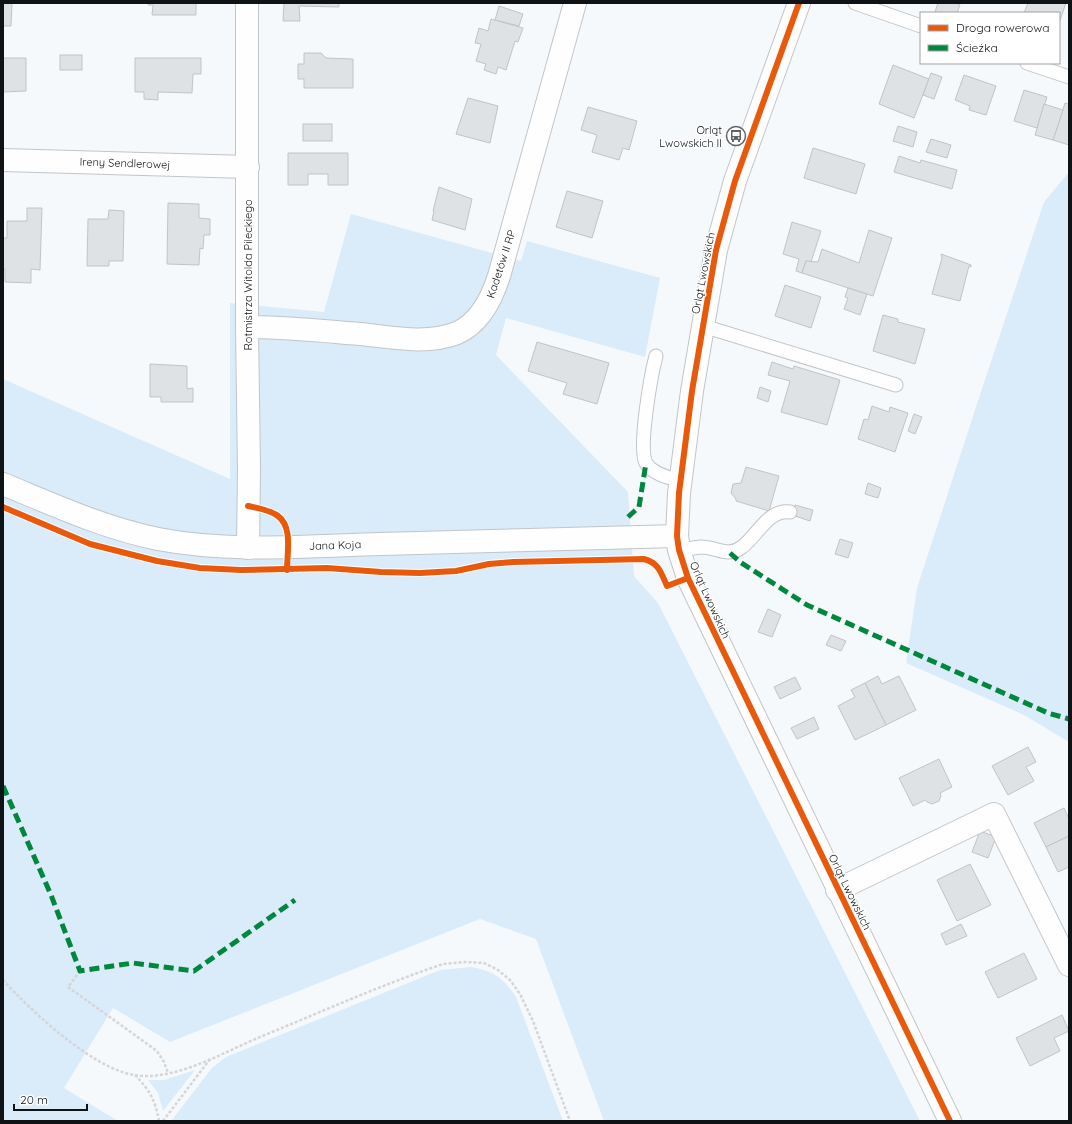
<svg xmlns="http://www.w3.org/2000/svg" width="1072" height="1124" viewBox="0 0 1072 1124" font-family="Quicksand,sans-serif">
<rect width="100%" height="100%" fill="#f6f9fc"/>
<g fill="#daebfa">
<path d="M1069,172v570l-45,-27 -118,-52 11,-75 60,-184 67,-202z"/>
<path d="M351,214l170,47 6,-20 133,37 -15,79 -139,-39 -10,37 132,137 6,84 24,27 262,518h-316l-68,-182 -56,-20 -310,123 -57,-34 -49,80 54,33h-115v-742l227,100v-176l94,9z"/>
<path d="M471,967c23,4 32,11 45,30l47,124h-392l41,-53 14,-11 214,-87z"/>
<path d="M195,1070l-32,41 -5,-18 -10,-13h16z"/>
</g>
<g fill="#dfe2e5" stroke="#c1c4c6">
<path d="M3,3h9l-1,23h-8z"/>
<path d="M148,3h48v12h-44l1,-10h-5z"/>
<path d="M284,3h55v4l-40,-1 1,15h-17z"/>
<path d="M938,3h17l5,2 -3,8h-19l-3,-1z"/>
<path d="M1028,3h38l-7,20v-10h-35z"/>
<path d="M499,6l24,8 -4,12 -24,-6z"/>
<path d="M491,19l32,9 -5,14 -3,-1 -9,29 -8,-3 -2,7 -12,-4 2,-6 -10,-3 5,-17 -6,-1 4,-15 9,3z"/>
<path d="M304,53h17l5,5 27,1v29h-49v-9h-6v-15h6z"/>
<rect x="60" y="55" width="22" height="15"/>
<path d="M3,58h23v33l-23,1z"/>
<path d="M135,58h66v16h-8l-1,19 -34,-1v8l-14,-1v-7h-9z"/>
<path d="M893,65l36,14 -15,39 -35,-14z"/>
<path d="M931,73l11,4 -8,22 -11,-4z"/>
<path d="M964,75l32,11 -10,29 -17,-5 1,-4 -15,-6z"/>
<path d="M1024,90l23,7 -10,31 -23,-7z"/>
<path d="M468,98l30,8 -8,37 -34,-9z"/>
<path d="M1065,103l4,1v41l-16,-5z"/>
<path d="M1044,104l19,6 -10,30 -18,-5z"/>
<path d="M588,107l49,14 -8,29 -6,-2 -4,12 -27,-8 5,-17 -16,-5z"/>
<rect x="303" y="124" width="29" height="17"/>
<path d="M898,126l19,6 -4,15 -20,-6z"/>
<path d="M931,139l20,6 -4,13 -21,-6z"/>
<path d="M813,148l52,16 -9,30 -52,-16z"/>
<path d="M288,153h60v32h-20v-11h-20v11h-20z"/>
<path d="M899,156l21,7 1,-3 36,10 -5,19 -58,-17z"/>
<path d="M439,187l33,12 -7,31 -33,-10 2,-9h-1z"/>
<path d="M567,191l36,10 -11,37 -36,-11z"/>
<path d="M168,203l31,1v14l11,1v16h-6l-1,14 -3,-1 -1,17 -32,-1z"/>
<path d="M27,208h15l-2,62 -9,-1v14l-26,-1v-13h-2v-31h4v-17h20z"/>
<path d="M109,210l15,1 -1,50h-14v5h-22l1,-47h20z"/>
<path d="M792,222l29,9 -10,31 -5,-1 -4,12 -6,-2 3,-12 -16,-5z"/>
<path d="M869,230l23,8 -19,58 -71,-23 4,-12 12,1 4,-13 37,14z"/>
<path d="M941,254l30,11v2l-2,-1 -9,35 -28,-7 10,-36z"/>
<path d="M785,285l36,12 -10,31 -36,-12z"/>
<path d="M848,288l19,6 -7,21 -16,-6 4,-11 -3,-1z"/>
<path d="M883,315l15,4v3l27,7 -10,35 -42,-13z"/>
<path d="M537,342l72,21 -12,41 -34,-10 4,-11 -39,-12z"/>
<path d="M772,362l21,7 1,-3 46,14 -13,45 -46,-13 9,-31 -22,-6z"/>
<path d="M150,364l37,2v23l6,-1v14h-32v-5h-11z"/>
<path d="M760,387l11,4 -3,11 -11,-4z"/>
<path d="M872,406l17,6 1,-5 18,6 -13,39 -37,-13 6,-20 4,1z"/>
<path d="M914,414l8,3 -7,17 -7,-3z"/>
<path d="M746,467l33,9 -10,35 -33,-10v-2l-5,-6 2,-9 8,-1z"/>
<path d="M868,483l13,5 -3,10 -13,-4z"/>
<path d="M795,505l18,5 -3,11 -18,-6z"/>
<path d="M840,539l13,4 -5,15 -13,-4z"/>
<path d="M768,609l13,6 -9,22 -14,-5z"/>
<path d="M831,635l15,6 -5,10 -15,-6z"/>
<path d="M878,676l4,8 17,-8 17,34 -30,15 -21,-42z"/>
<path d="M795,677l6,12 -21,10 -6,-12z"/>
<path d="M865,683l21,42 -31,15 -17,-34 17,-9 -4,-7z"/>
<path d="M814,717l5,12 -22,10 -6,-11z"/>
<path d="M1028,747l8,15 -10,5 8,14 -26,14 -16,-29z"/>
<path d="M939,759l13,28 -12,6 1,3 -2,5 -7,3 -5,-2 -2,-2 -12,6 -14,-28z"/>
<path d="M1064,808l5,11v17l-23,11 -12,-24z"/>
<path d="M980,831l16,6 -8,21 -16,-6z"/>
<path d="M1069,836v31l-11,5 -12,-25z"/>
<path d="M970,864l21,41 -34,16 -20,-41z"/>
<path d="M961,924l6,12 -21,9 -5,-11z"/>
<path d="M1024,953l13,26 -39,19 -13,-26z"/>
<path d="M1062,1015l7,16 -15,7 6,13 -30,15 -14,-28z"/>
</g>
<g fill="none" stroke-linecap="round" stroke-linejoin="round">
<defs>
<g id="service">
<path d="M855,3l66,23"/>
<path d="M1027,63l42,14"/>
<path d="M703,326l193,59"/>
<path d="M656,356c-5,19 -18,92 -10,107 6,11 24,15 35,18"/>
<path d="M679,550c7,-1 14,-2 22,-3 15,0 27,11 41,0 16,-12 26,-38 48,-35"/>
</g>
<g id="minor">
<path d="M247,3v324l2,142 -1,79"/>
<path d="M3,160l245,7"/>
<path d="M247,327c38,0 75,4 113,7 30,3 67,11 97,-1 23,-10 35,-35 42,-57l76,-273"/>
<path d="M3,484c51,21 101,44 155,55 73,14 149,7 223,5 99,-3 197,-5 296,-8"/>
<path d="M837,890l157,-76 75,151"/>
</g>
<path id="tertiary" d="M799,3l-64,178 -19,69 -24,141 -13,102 -2,43 2,14 9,28 262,543"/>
</defs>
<use href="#service" stroke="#c2c5c8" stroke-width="15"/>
<use href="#minor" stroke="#c2c5c8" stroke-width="24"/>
<use href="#tertiary" stroke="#c2c5c8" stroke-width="24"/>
<g stroke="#d5d5d7" stroke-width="2.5" stroke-dasharray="3 2" stroke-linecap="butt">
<path d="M80,971l-12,16 89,64 7,11 4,11"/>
<path d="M3,980c28,31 89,88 131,95 40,7 90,-23 126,-38 61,-25 121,-52 183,-73l22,-2 19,1 14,7 12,10 10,14 13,27 37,100"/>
<path d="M135,1075c15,16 20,24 24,46"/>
<path d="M163,1121l47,-62"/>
</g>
<use href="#service" stroke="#fefeff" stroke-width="13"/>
<use href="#minor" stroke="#fefeff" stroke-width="22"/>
<use href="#tertiary" stroke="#fefeff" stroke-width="22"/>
<g stroke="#00873e" stroke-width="5" stroke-dasharray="10 5" stroke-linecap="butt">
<path d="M628,517l11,-10 7,-44"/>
<path d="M730,553l10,9 67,43 241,108 21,6"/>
<path d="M3,786l48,109 29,76 53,-8 61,8 101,-71"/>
</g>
<defs>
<g id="cycleway">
<path d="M799,3l-64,178 -19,69 -24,141 -13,102 -2,43 2,14 9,28 262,543"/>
<path d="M248,506c9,2 22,4 30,10 15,11 9,37 9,54"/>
<path d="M3,507l87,37 67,17 43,7 41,2 86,-2 54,4 39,1 36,-2 33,-7 24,-2 131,-3c15,4 17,14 23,27l21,-8"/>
</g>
</defs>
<use href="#cycleway" stroke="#fff" stroke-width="8"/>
<use href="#cycleway" stroke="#e8590c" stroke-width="6"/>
</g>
<defs>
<symbol id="bus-ring" viewBox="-11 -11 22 22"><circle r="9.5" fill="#fff" stroke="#606466" stroke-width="1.5"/><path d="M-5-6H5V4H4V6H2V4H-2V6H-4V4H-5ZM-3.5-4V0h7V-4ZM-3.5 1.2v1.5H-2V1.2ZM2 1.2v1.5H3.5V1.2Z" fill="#606466"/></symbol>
</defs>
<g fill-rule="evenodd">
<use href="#bus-ring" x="725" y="125" width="22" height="22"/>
</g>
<g text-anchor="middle" stroke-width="3" stroke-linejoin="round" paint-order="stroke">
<g font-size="11" fill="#101315" stroke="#fff" text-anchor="end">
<text x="722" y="134">Orląt<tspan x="722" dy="13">Lwowskich II</tspan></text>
</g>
<g font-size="11" fill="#101315" stroke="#fff">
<text transform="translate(125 163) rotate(2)" y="4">Ireny Sendlerowej</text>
<text transform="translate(501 264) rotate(-72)" y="4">Kadetów II RP</text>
<text transform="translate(703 273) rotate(-79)" y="4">Orląt Lwowskich</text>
<text transform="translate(248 275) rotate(-90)" y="4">Rotmistrza Witolda Pileckiego</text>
<text transform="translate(335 545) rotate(-2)" y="4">Jana Koja</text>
<text transform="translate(710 600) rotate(66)" y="4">Orląt Lwowskich</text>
<text transform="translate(850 892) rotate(64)" y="4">Orląt Lwowskich</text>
</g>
</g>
<rect width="1072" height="1124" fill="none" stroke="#101315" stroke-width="8"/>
<rect x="920" y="12" width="140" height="52" fill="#ffffff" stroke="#9fa1a1"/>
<rect x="928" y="25" width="20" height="6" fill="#e8590c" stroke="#9fa1a1"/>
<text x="956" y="32" font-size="12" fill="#101315">Droga rowerowa</text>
<rect x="928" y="45" width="20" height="6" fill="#00873e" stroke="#9fa1a1"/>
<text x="956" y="52" font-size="12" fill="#101315">Ścieżka</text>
<path d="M14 1104v6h73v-6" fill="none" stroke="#101315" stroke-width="2"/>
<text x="20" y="1104" font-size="12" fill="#101315" stroke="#ffffff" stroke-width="3" paint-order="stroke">20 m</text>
</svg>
